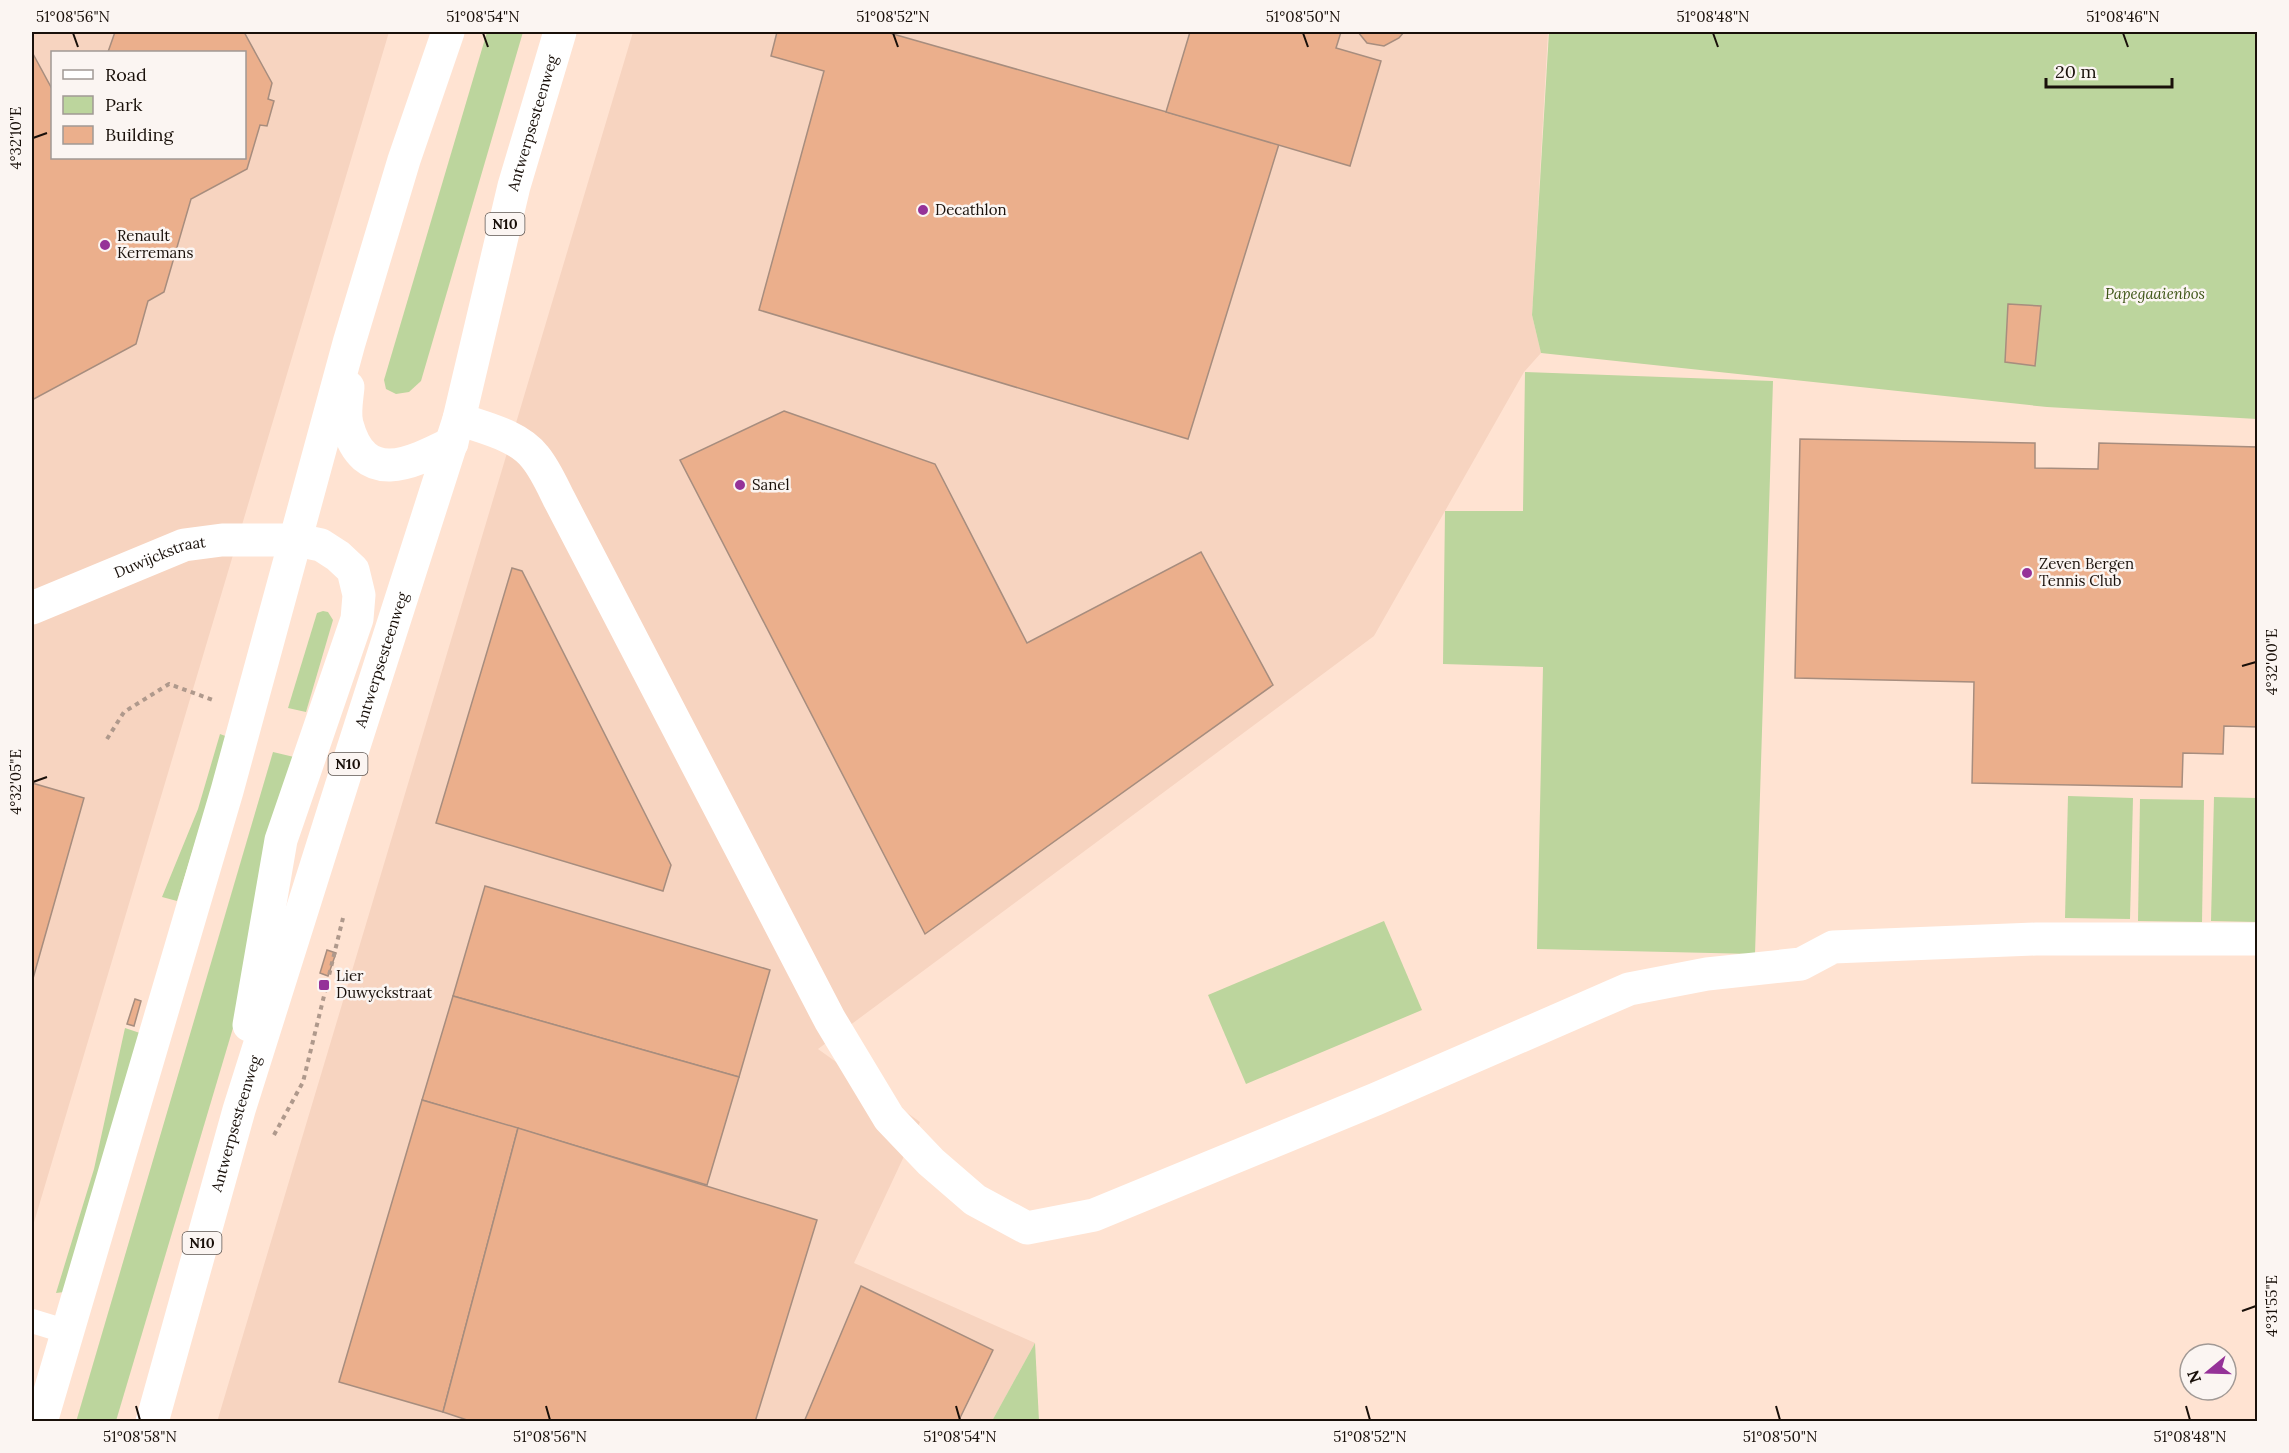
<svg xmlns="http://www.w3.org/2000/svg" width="2289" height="1453" viewBox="0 0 2289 1453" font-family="Lora,serif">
<rect width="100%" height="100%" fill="#ffe3d2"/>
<g fill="#f7d4c0" fill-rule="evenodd">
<path d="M32,32h357l-357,1197zM52,52h192v106h-192z"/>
<path d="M633,32h915l-16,283 9,38 -17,19 -150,264 -556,413 102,73 -66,141 181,80 -43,78 -775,1z"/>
</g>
<g fill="#bcd59d">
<path d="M487,32h36l-102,349 -12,11 -13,2 -10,-5 -2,-9z"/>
<path d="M1549,32h708v387l-210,-12 -506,-54 -9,-38z"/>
<path d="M1525,372l248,9 -18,573 -218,-5 6,-282 -100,-3 2,-153h78z"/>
<path d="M323,611l5,1 5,8 -27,92 -18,-4 29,-95z"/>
<path d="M220,734l8,3 -51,164 -15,-4 36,-88z"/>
<path d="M273,752l21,5 -50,234 -128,430 -40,1z"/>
<path d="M2068,796l65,2 -3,121 -65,-1z"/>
<path d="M2214,797l43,1v124l-46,-1z"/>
<path d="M2140,799l64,1 -2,122 -64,-1z"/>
<path d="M1384,921l38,89 -176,74 -38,-89z"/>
<path d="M125,1028l15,5 -76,259 -8,1 38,-124z"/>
<path d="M1035,1343l4,78h-47z"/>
</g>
<g fill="#ebaf8c" stroke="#a78d7e" stroke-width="1.5">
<path d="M115,32h129l28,51 -4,16 6,2 -7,25 -7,-1 -13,44 -56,30 -27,93 -16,9 -12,43 -104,56v-348l20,37v69h192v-106h-136z"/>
<path d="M777,32h109l393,112 -91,295 -429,-129 65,-239 -53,-15z"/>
<path d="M1190,32h151l-5,16 45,13 -31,105 -184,-54z"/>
<path d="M1358,32h46l-5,6 -15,8 -17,-3z"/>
<path d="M2008,304l33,2 -6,60 -30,-4z"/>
<path d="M784,411l151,53 92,179 174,-91 72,133 -348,249 -245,-474z"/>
<path d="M1800,439l235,4v25l63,1 1,-26 159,4v280l-34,-1 -1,28 -40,-1 -1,34 -210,-4 2,-101 -179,-4z"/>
<path d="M512,568l10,3 149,294 -8,26 -227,-68z"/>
<path d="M32,783l52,15 -52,184z"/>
<path d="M485,886l285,84 -31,107 -286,-81z"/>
<path d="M327,950l9,3 -8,23 -8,-3z"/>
<path d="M453,996l286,81 -32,108 -285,-85z"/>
<path d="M135,999l6,2 -7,25 -7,-2z"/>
<path d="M422,1100l96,28 -75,284 -104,-30z"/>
<path d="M518,1128l299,92 -62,202h-282l-30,-10z"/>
<path d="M861,1286l132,64 -35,72h-154z"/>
</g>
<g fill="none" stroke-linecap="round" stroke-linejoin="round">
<g stroke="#af998c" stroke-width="4" stroke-dasharray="4.5 4.5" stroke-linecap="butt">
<path d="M107,739l17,-27 45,-28 44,16"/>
<path d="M274,1135l29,-53 40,-164"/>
</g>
<path stroke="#fff" stroke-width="24" d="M32,1321l36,11"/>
<g stroke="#fff" stroke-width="33">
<path d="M459,419c25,9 59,16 76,38 10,12 17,28 24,42l271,521 59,98 42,44 44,38 52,28 67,-13 282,-116 253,-110 78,-15 94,-10 32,-17 203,-8h222"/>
<path id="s1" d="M32,608l152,-63 38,-5h75"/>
</g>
<g stroke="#fff" stroke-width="33">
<path d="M348,387c-1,11 -4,26 -1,37 17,63 63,40 105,19"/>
<path d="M249,1025l32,-185 76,-221 2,-24 -6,-25 -15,-14 -17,-11 -24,-5"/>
<path d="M41,1422l186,-631 122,-448 55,-183 44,-128"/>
<path id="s2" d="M152,1422l87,-312 114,-361 106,-330 55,-233 46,-154"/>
</g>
</g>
<path fill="none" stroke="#19100a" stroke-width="2" d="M73,33l5,14M483,33l5,14M893,33l5,14M1303,33l5,14M1713,33l5,14M2123,33l5,14M33,138l14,-5M2242,666l14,-4M33,782l14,-5M2242,1311l14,-5M136,1406l4,14M546,1406l4,14M956,1406l4,14M1366,1406l4,14M1776,1406l4,14M2186,1406l4,14"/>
<g fill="#953298" stroke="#fbf5f2" stroke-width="2">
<circle cx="923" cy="210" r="6"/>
<circle cx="105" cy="245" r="6"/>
<circle cx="740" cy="485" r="6"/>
<circle cx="2027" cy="573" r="6"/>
<rect x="318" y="979" width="12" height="12" rx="3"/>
</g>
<g text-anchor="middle" stroke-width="5" stroke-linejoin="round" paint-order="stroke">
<g fill="#fbf5f2" stroke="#5d5550" stroke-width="1.5">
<rect x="485.5" y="213" width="39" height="22" rx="4.5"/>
<rect x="328.5" y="753" width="39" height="22" rx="4.5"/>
<rect x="182.5" y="1232" width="39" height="22" rx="4.5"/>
</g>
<g font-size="14" font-weight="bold" fill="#19100a">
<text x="505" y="229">N10</text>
<text x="348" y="769">N10</text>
<text x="202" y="1248">N10</text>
</g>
<g font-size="15" fill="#19100a" stroke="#fbf5f2">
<text dy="5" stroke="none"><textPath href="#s2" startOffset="1354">Antwerpsesteenweg</textPath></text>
<text dy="5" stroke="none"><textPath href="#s1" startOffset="138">Duwijckstraat</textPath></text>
<text dy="5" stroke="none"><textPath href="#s2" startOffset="796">Antwerpsesteenweg</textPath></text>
<text dy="5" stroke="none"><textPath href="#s2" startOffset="310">Antwerpsesteenweg</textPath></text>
</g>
<g font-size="15" fill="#19100a" stroke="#fbf5f2" text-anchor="start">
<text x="935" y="215">Decathlon</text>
<text x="117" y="241">Renault<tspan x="117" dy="17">Kerremans</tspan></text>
<text x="752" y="490">Sanel</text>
<text x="2039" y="569">Zeven Bergen<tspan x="2039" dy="17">Tennis Club</tspan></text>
<text x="336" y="981">Lier<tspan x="336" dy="17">Duwyckstraat</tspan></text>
</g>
<g font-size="15" font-style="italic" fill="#3d5415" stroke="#fbf5f2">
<text x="2155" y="299">Papegaaienbos</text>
</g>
</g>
<rect width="2289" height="1453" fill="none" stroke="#fbf5f2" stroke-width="66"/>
<rect x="51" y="51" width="195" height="108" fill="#fbf5f2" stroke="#a19995" stroke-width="1.5"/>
<rect x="63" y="70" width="30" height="9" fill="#ffffff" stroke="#a19995" stroke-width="1.5"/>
<text x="105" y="81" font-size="18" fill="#19100a">Road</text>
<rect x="63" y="96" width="30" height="18" fill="#bcd59d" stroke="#a19995" stroke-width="1.5"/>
<text x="105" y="111" font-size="18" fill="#19100a">Park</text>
<rect x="63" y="126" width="30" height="18" fill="#ebaf8c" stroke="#a19995" stroke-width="1.5"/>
<text x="105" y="141" font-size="18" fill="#19100a">Building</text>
<g transform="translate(2208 1372) rotate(251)"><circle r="28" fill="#fbf5f2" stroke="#a19995" stroke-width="1.5"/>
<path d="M0-4.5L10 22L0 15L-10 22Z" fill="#953298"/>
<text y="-9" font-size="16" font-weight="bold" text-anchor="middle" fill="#19100a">N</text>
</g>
<path d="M2046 78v9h126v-9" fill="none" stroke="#19100a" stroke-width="3"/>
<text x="2055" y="78" font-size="18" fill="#19100a" stroke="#fbf5f2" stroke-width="4.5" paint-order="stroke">20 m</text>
<rect x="33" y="33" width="2223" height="1387" fill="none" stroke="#19100a" stroke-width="2"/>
<g font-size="15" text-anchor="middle" fill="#19100a">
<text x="73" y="22">51°08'56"N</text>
<text x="483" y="22">51°08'54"N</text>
<text x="893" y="22">51°08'52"N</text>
<text x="1303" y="22">51°08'50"N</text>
<text x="1713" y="22">51°08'48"N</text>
<text x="2123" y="22">51°08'46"N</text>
<text transform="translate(16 138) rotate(-90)" y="5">4°32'10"E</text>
<text transform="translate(2272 662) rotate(-90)" y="5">4°32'00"E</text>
<text transform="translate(16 782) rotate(-90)" y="5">4°32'05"E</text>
<text transform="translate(2272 1306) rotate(-90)" y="5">4°31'55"E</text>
<text x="140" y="1442">51°08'58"N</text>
<text x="550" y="1442">51°08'56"N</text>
<text x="960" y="1442">51°08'54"N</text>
<text x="1370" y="1442">51°08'52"N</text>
<text x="1780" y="1442">51°08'50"N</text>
<text x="2190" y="1442">51°08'48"N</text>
</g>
</svg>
